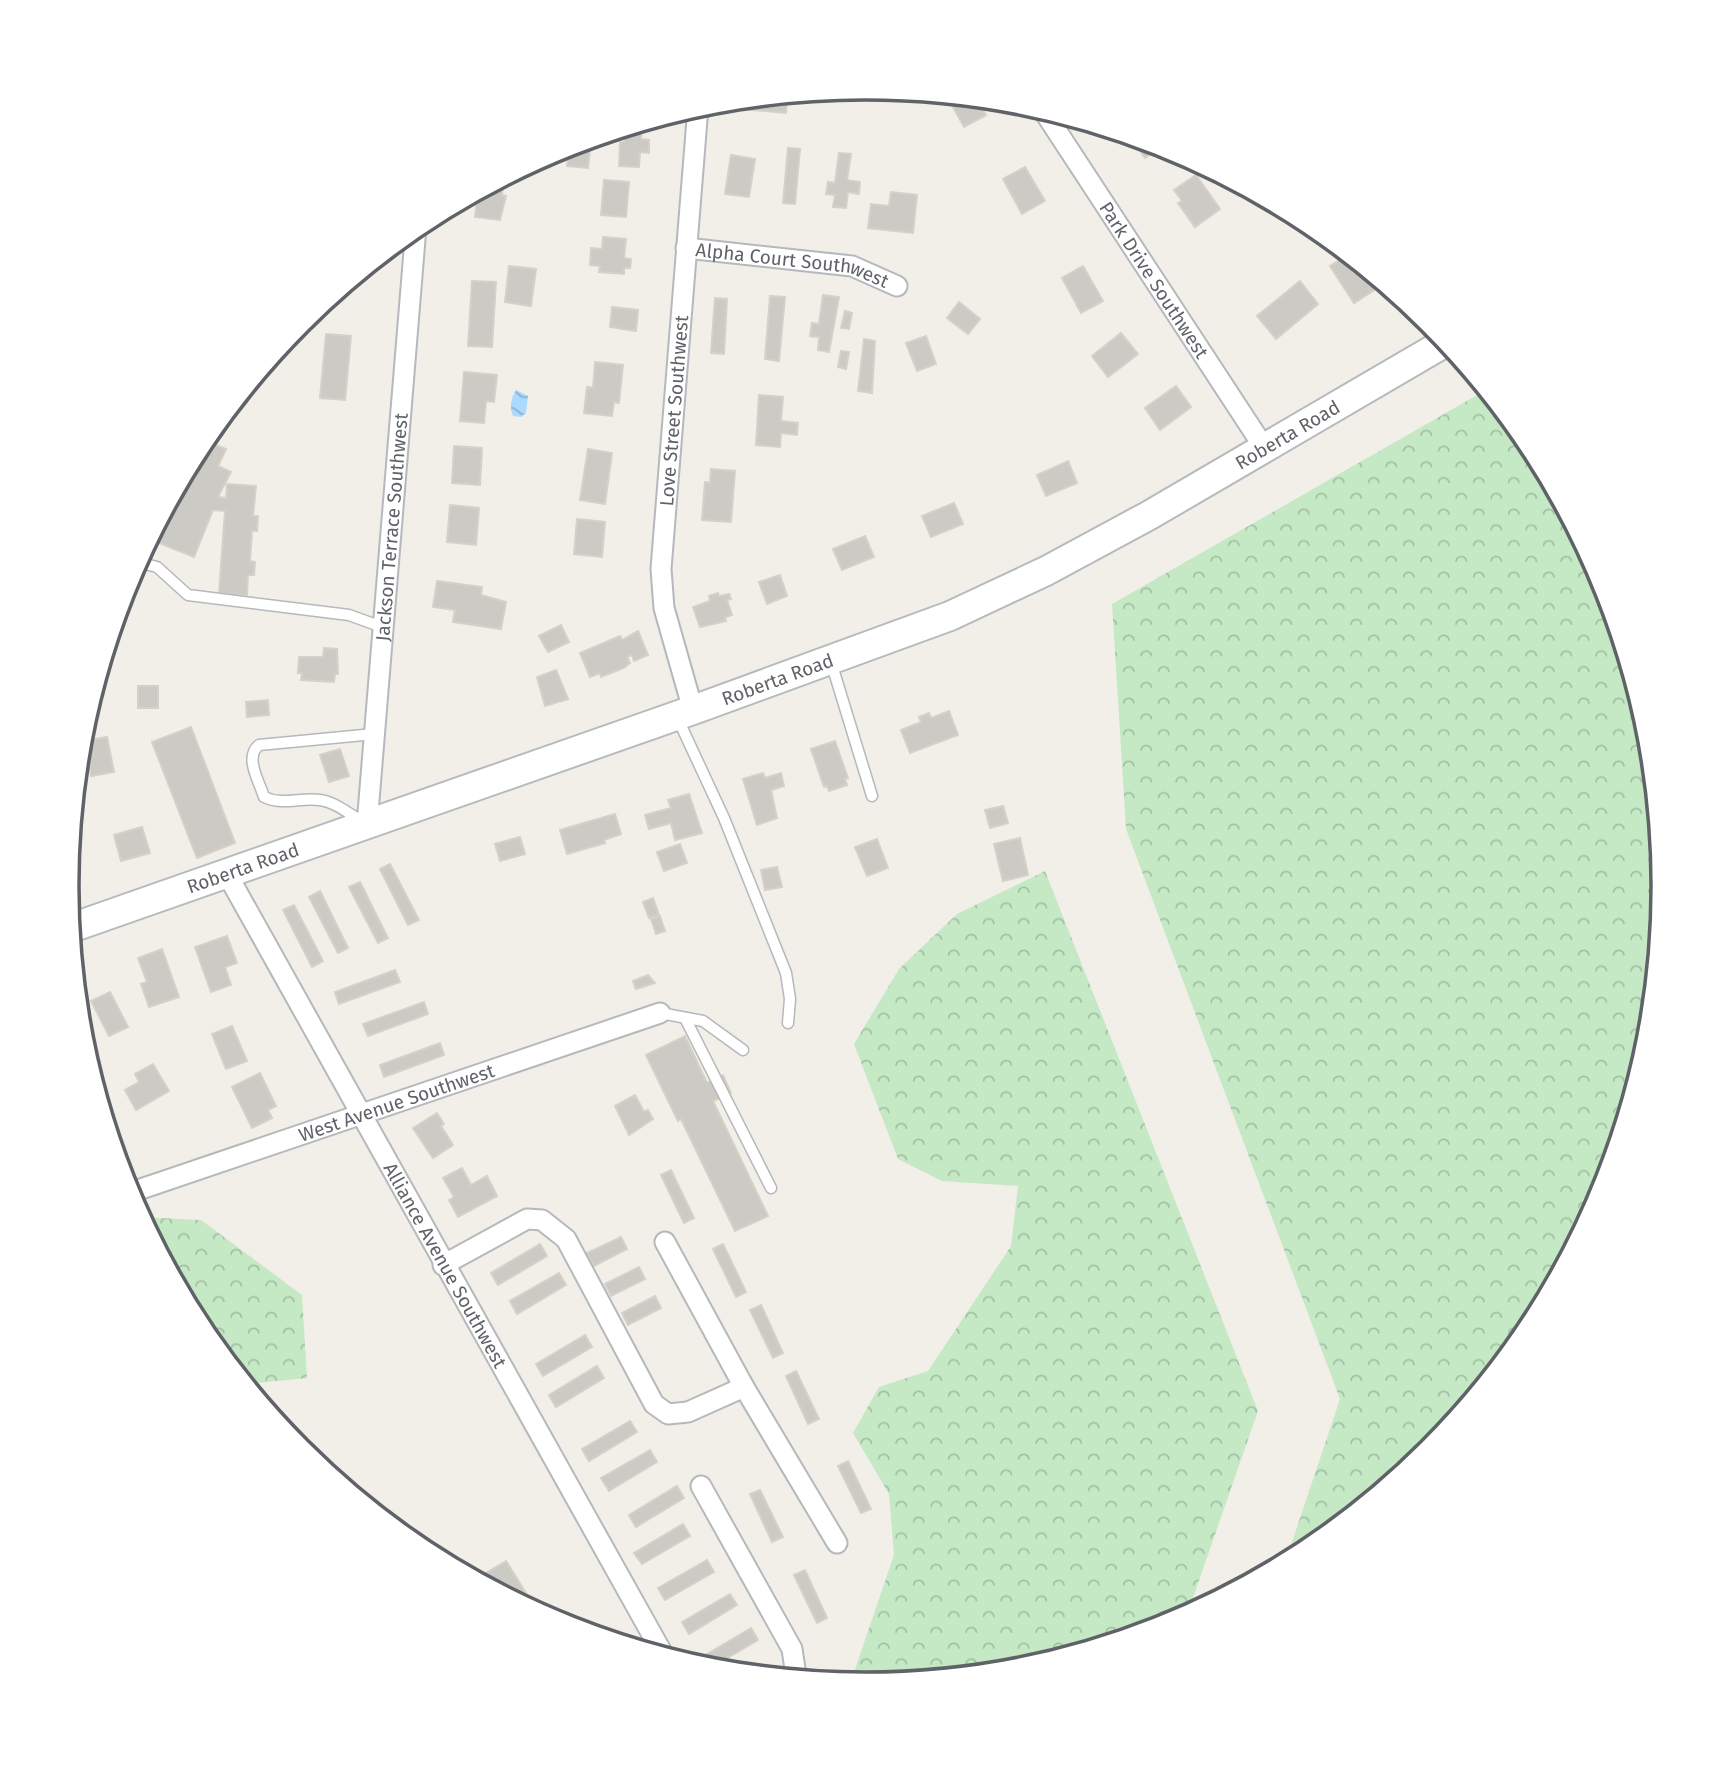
<svg xmlns="http://www.w3.org/2000/svg" width="1730" height="1773" viewBox="0 0 1730 1773" font-family="'Fira Sans',sans-serif">
<defs>
<pattern id="forest-crowns" width="20" height="18" patternUnits="userSpaceOnUse" patternTransform="scale(1.75)"><rect width="20" height="18" fill="#c5e8c5"/><path d="M2 6a3 3 0 1 1 6 0M12 15a3 3 0 1 1 6 0" fill="none" stroke="#a3c0a4"/></pattern>
<pattern id="water-waves" width="16" height="10" patternUnits="userSpaceOnUse" patternTransform="scale(1.75)"><rect width="16" height="10" fill="#aadaff"/><path d="M0 5q4-4 8 0t8 0" fill="none" stroke="#8eb4d2"/></pattern>
</defs>
<rect width="100%" height="100%" fill="#f1efe8"/>
<g fill="url(#forest-crowns)">
<path d="M1486,390l43,53 74,138 45,150 15,156 -15,156 -45,149 -74,138 -100,121 -121,100 -23,12 55,-164 -214,-570 -14,-225z"/>
<path d="M1045,871l213,540 -71,204 -17,9 -150,46 -155,15 -15,-1 44,-129 -5,-61 -36,-61 26,-46 49,-16 83,-125 7,-60 -76,-5 -44,-22 -44,-115 45,-75 58,-55z"/>
<path d="M141,1217l60,3 101,75 5,83 -61,6 -45,-54z"/>
</g>
<path fill="url(#water-waves)" d="M516,390l12,6 -2,17 -5,4 -8,-1c-4,-9 -2,-18 3,-26z"/>
<g fill="#cccac5" stroke="#d6d1c6" stroke-width="2">
<path d="M947,96l30,3 9,16 -22,12z"/>
<path d="M756,99l31,2 -1,12 -55,-5 1,-7z"/>
<path d="M642,125l-1,14 8,1v13l-9,-1 -1,15 -20,-1 1,-24h4l1,-13z"/>
<path d="M1130,137l33,9 -18,12z"/>
<path d="M591,139l-3,29 -21,-2 2,-20z"/>
<path d="M788,148l12,1 -5,55 -12,-1z"/>
<path d="M839,153l12,1 -4,26 13,2 -1,12 -11,-2 -2,16 -13,-1 2,-12 -9,-1 2,-12 7,1z"/>
<path d="M731,155l24,4 -6,38 -24,-3z"/>
<path d="M1025,167l20,34 -23,13 -19,-35z"/>
<path d="M1196,175l24,34 -25,18 -17,-24 4,-2 -8,-11z"/>
<path d="M504,178l-2,17 4,1 -6,24 -25,-3 3,-25z"/>
<path d="M604,180l25,2 -3,35 -25,-2z"/>
<path d="M891,192l26,3 -4,38 -45,-5 3,-24 18,2z"/>
<path d="M603,237l23,2 -2,19 7,1 -1,9h-6v6l-25,-2 1,-6 -10,-1 1,-17 11,1z"/>
<path d="M1348,255l34,30 -28,18 -24,-37z"/>
<path d="M509,266l27,3 -5,37 -26,-4z"/>
<path d="M1083,266l20,35 -22,12 -19,-35z"/>
<path d="M472,281l24,1 -4,65 -24,-1z"/>
<path d="M1300,281l18,23 -42,35 -19,-23z"/>
<path d="M823,295l16,2 -10,55 -11,-2 1,-13 -9,-1 2,-13 7,1z"/>
<path d="M770,296l15,1 -6,64 -14,-2z"/>
<path d="M715,298l12,1 -3,55 -13,-1z"/>
<path d="M959,302l21,17 -12,15 -21,-16z"/>
<path d="M612,307l26,3 -2,21 -26,-4z"/>
<path d="M845,311l7,2 -3,16 -8,-1z"/>
<path d="M1121,333l17,21 -30,23 -16,-21z"/>
<path d="M326,334l25,2 -6,64 -25,-2z"/>
<path d="M926,336l10,28 -19,7 -11,-28z"/>
<path d="M864,339l11,2 -3,52 -14,-2z"/>
<path d="M841,351l8,1 -3,17 -8,-2z"/>
<path d="M595,362l28,3 -4,38 -5,-1 -2,14 -28,-3 3,-26 6,1z"/>
<path d="M464,372l33,3 -3,27 -8,-1 -2,22 -24,-2z"/>
<path d="M1176,386l15,21 -31,23 -15,-22z"/>
<path d="M759,395l24,2 -2,24 17,2 -1,12 -16,-2 -1,14 -24,-2z"/>
<path d="M206,441l20,8 -8,17 13,6 -13,25 8,1 1,-14 29,2 -3,30h5l-1,15h-5l-2,30 5,1 -1,13h-6l-1,20 -28,-2 6,-82 -12,-1 -19,47 -35,-14 15,-38 -5,-2z"/>
<path d="M454,446l28,2 -2,37 -28,-2z"/>
<path d="M588,449l24,4 -7,51 -25,-4z"/>
<path d="M1068,461l9,22 -31,13 -9,-21z"/>
<path d="M711,469l24,2 -4,51 -29,-2 3,-38 5,1z"/>
<path d="M954,503l9,21 -32,13 -9,-21z"/>
<path d="M450,505l29,3 -3,37 -29,-3z"/>
<path d="M577,519l28,3 -3,35 -28,-3z"/>
<path d="M865,536l9,21 -32,13 -9,-21z"/>
<path d="M780,575l7,21 -20,8 -8,-22z"/>
<path d="M437,581l45,6 -1,8 25,7 -5,27 -48,-7 2,-12 -22,-3z"/>
<path d="M718,593l1,3 10,-2 2,5 -4,1 5,15 -7,2 1,4 -26,6 -7,-20 17,-6 -1,-5z"/>
<path d="M561,625l8,17 -21,10 -9,-16z"/>
<path d="M638,631l10,24 -14,6 -2,-6 -5,2 3,6 -6,5 -23,9 -1,-4 -10,4 -10,-24 40,-17 2,4z"/>
<path d="M324,648l13,1 1,25h-3l-1,8 -33,-2 1,-7h-4l1,-16h24z"/>
<path d="M556,670l12,29 -23,7 -8,-29z"/>
<rect x="138" y="686" width="20" height="22"/>
<path d="M268,700l1,15 -22,2 -1,-15z"/>
<path d="M949,711l9,24 -48,18 -9,-23 20,-8 -2,-5 10,-4 2,5z"/>
<path d="M191,727l44,116 -38,15 -45,-116z"/>
<path d="M107,737l7,35 -23,4 -6,-35z"/>
<path d="M835,741l13,37 -3,1 2,6 -18,6 -2,-5 -3,1 -13,-38z"/>
<path d="M340,749l9,27 -20,6 -9,-27z"/>
<path d="M763,773l2,5 16,-5 3,13 -13,4 6,28 -20,7 -14,-46z"/>
<path d="M689,794l13,39 -27,7 -4,-17 -22,6 -4,-14 26,-7 -3,-8z"/>
<path d="M1003,806l5,17 -18,5 -5,-18z"/>
<path d="M615,814l6,20 -17,6 1,3 -38,11 -7,-24z"/>
<path d="M142,827l8,26 -29,8 -7,-26z"/>
<path d="M520,837l5,17 -25,7 -5,-17z"/>
<path d="M1020,838l8,37 -25,6 -9,-37z"/>
<path d="M877,839l11,29 -21,8 -12,-29z"/>
<path d="M680,844l7,19 -23,8 -7,-19z"/>
<path d="M69,859l6,19 -8,2z"/>
<path d="M390,864l29,56 -11,5 -28,-56z"/>
<path d="M777,867l5,20 -17,3 -4,-20z"/>
<path d="M360,882l28,56 -10,5 -29,-56z"/>
<path d="M320,891l28,57 -10,5 -29,-56z"/>
<path d="M653,898l6,17 -10,3 -6,-16z"/>
<path d="M294,905l29,56 -11,6 -29,-57z"/>
<path d="M660,916l5,15 -9,3 -5,-15z"/>
<path d="M227,936l10,27 -12,4 6,18 -20,7 -16,-45z"/>
<path d="M162,949l17,48 -30,10 -8,-23 6,-2 -9,-24z"/>
<path d="M395,970l5,12 -61,22 -4,-12z"/>
<path d="M648,975l7,8 -19,6 -3,-8z"/>
<path d="M110,992l18,35 -19,9 -18,-35z"/>
<path d="M424,1002l4,12 -60,22 -5,-12z"/>
<path d="M232,1026l15,35 -21,8 -14,-35z"/>
<path d="M685,1036l22,47 16,-8 8,18 -18,8 55,115 -33,15 -54,-112 -3,2 -32,-66z"/>
<path d="M440,1043l4,12 -60,22 -4,-12z"/>
<path d="M153,1064l16,27 -33,19 -11,-20 14,-8 -4,-8z"/>
<path d="M260,1073l16,33 -8,4 4,8 -20,10 -20,-41z"/>
<path d="M635,1095l9,17 4,-2 5,9 -24,16 -14,-29z"/>
<path d="M437,1113l7,11 -3,2 12,19 -20,13 -20,-30z"/>
<path d="M462,1168l9,17 16,-9 10,20 -39,21 -9,-17 5,-3 -11,-19z"/>
<path d="M671,1170l23,48 -10,5 -23,-48z"/>
<path d="M621,1237l6,12 -33,17 -7,-13z"/>
<path d="M540,1244l7,12 -49,29 -7,-12z"/>
<path d="M723,1244l23,48 -10,5 -23,-48z"/>
<path d="M639,1267l6,12 -34,17 -6,-12z"/>
<path d="M559,1273l7,12 -49,29 -7,-13z"/>
<path d="M655,1296l6,12 -33,17 -6,-12z"/>
<path d="M761,1305l22,48 -10,5 -23,-48z"/>
<path d="M585,1335l7,12 -49,29 -7,-12z"/>
<path d="M597,1366l7,12 -48,29 -7,-12z"/>
<path d="M796,1371l23,48 -11,5 -22,-48z"/>
<path d="M630,1421l7,11 -48,29 -7,-12z"/>
<path d="M650,1450l7,12 -48,29 -8,-13z"/>
<path d="M848,1461l23,48 -10,4 -23,-47z"/>
<path d="M677,1486l7,12 -48,29 -7,-12z"/>
<path d="M760,1490l23,47 -11,5 -22,-48z"/>
<path d="M683,1524l7,12 -48,28 -8,-11z"/>
<path d="M707,1560l7,12 -49,28 -7,-12z"/>
<path d="M506,1561l28,45 -5,2 -42,-23 -6,-9z"/>
<path d="M805,1570l22,48 -10,5 -23,-48z"/>
<path d="M730,1594l7,11 -48,29 -7,-12z"/>
<path d="M751,1628l7,12 -49,29 -7,-12z"/>
</g>
<g fill="none" stroke-linecap="round" stroke-linejoin="round">
<defs>
<g id="lane">
<path d="M137,562l20,5 31,28 161,20 33,12"/>
<path d="M831,662l41,134"/>
<path d="M677,717l47,101 62,155 4,26 -2,24"/>
<path d="M361,821c-13,-8 -26,-19 -41,-21 -19,-3 -37,6 -56,-3 -5,-16 -20,-40 -5,-52l115,-11"/>
<path d="M660,1013l43,8 40,29"/>
<path d="M685,1018l86,170"/>
</g>
<g id="street">
<path id="s1" d="M1043,110l222,339"/>
<path id="s2" d="M686,248l166,18 45,20"/>
<path id="s3" d="M693,710l-29,-102 -3,-39 37,-462"/>
<path id="s4" d="M367,825l49,-598"/>
<path id="s5" d="M227,874l437,782"/>
<path id="s6" d="M135,1191l525,-178"/>
<path d="M665,1242l79,145 93,156"/>
<path d="M443,1265l84,-46 15,1 24,19 88,165 14,10 20,-2 56,-25"/>
<path d="M701,1486l91,163 3,20 -3,9"/>
</g>
<g id="secondary">
<path id="s7" d="M71,928l622,-218 257,-94 96,-45 102,-55 298,-174"/>
</g>
</defs>
<use href="#lane" stroke="#b5b8bc" stroke-width="13"/>
<use href="#street" stroke="#b5b8bc" stroke-width="23"/>
<use href="#secondary" stroke="#b6babf" stroke-width="32"/>
<use href="#lane" stroke="#fff" stroke-width="10"/>
<use href="#street" stroke="#fff" stroke-width="19"/>
<use href="#secondary" stroke="#fff" stroke-width="28"/>
</g>
<g text-anchor="middle" stroke-width="5" stroke-linejoin="round" paint-order="stroke">
<g font-size="19" fill="#5f6368" stroke="#fff">
<text dy="7" stroke="none"><textPath href="#s2" startOffset="108">Alpha Court Southwest</textPath></text>
<text dy="7" stroke="none"><textPath href="#s1" startOffset="203">Park Drive Southwest</textPath></text>
<text dy="7" stroke="none"><textPath href="#s3" startOffset="304">Love Street Southwest</textPath></text>
<text dy="7" stroke="none"><textPath href="#s7" startOffset="1316">Roberta Road</textPath></text>
<text dy="7" stroke="none"><textPath href="#s4" startOffset="299">Jackson Terrace Southwest</textPath></text>
<text dy="7" stroke="none"><textPath href="#s7" startOffset="749">Roberta Road</textPath></text>
<text dy="7" stroke="none"><textPath href="#s7" startOffset="182">Roberta Road</textPath></text>
<text dy="7" stroke="none"><textPath href="#s6" startOffset="276">West Avenue Southwest</textPath></text>
<text dy="7" stroke="none"><textPath href="#s5" startOffset="448">Alliance Avenue Southwest</textPath></text>
</g>
</g>
<path d="M0 0H1730V1773H0ZM79 886a786 786 0 1 1 1572 0a786 786 0 1 1-1572 0Z" fill="#fff" fill-rule="evenodd"/>
<path fill="none" stroke="#5f6368" stroke-width="3.5" d="M79 886a786 786 0 1 1 1572 0a786 786 0 1 1-1572 0Z"/>
</svg>
